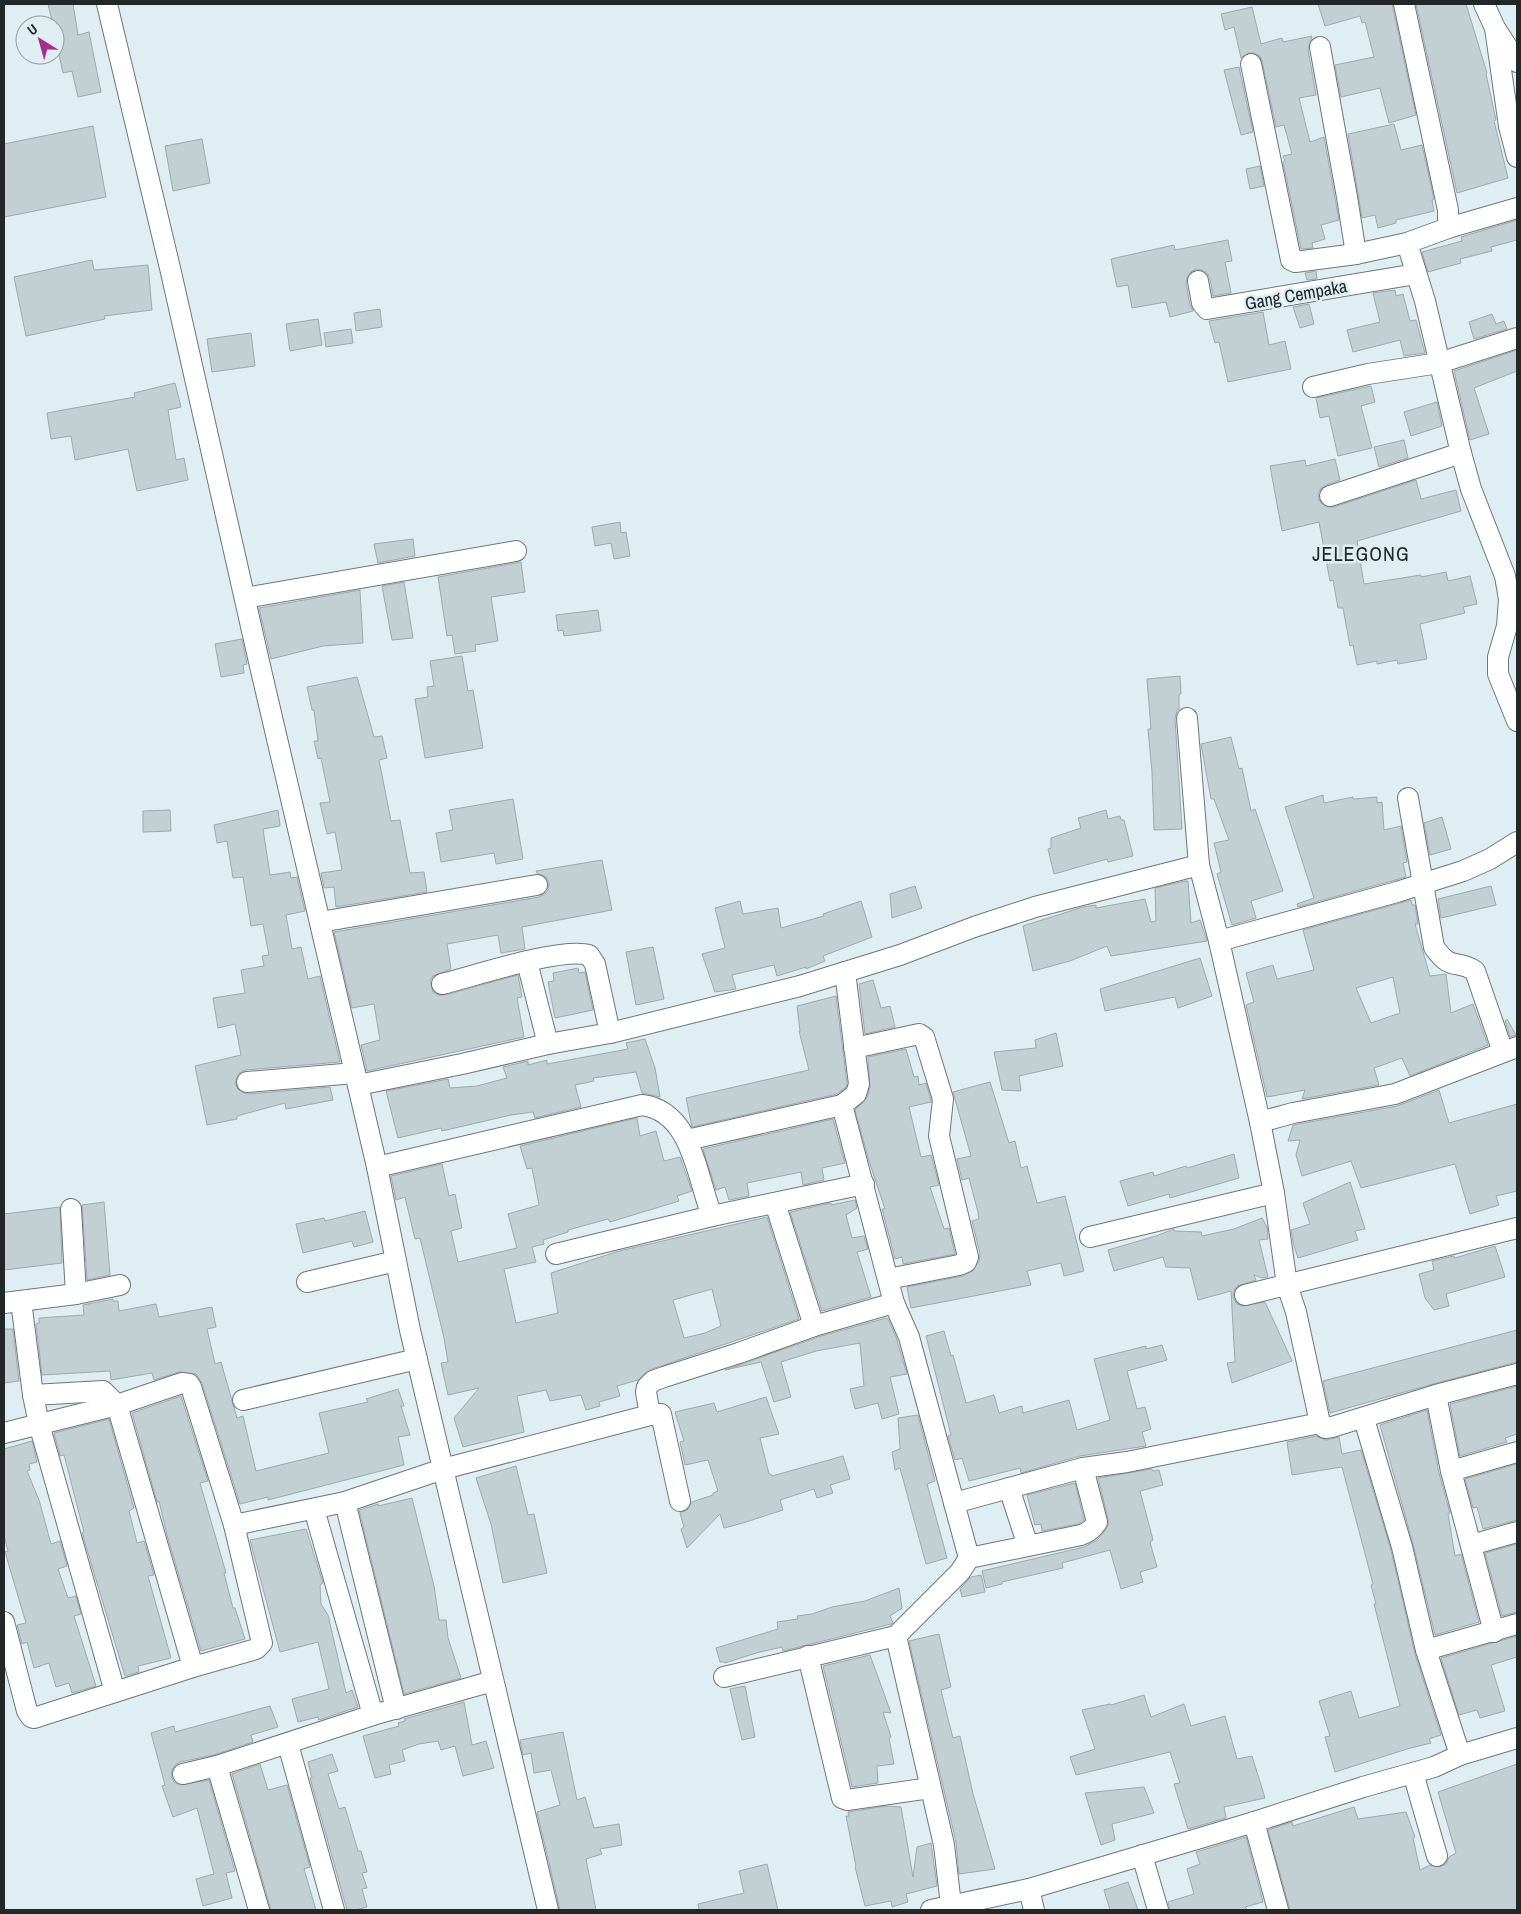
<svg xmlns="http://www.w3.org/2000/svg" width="1521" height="1914" viewBox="0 0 1521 1914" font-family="'Archivo Narrow',sans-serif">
<rect width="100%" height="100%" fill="#dfeef2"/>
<g fill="#c2d0d3" stroke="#9ca9ad" fill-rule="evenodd">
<path d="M48,4h25l5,31 11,-3 12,60 -23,5 -6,-26 -9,2 -8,-37v-11h-2z"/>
<path d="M1318,4h74l24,111 -27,8 -9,-35 -39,9 -6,-32 39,-8 -9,-35 -3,1 -2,-7 -35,10z"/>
<path d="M1416,4h50l21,69 -1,1 10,46 -2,1 14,57 -51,15z"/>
<path d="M1252,7l9,37 21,-6 1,4 29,-6 -4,13 8,46 -17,3 11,44 14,-5 15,83 -18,5 4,14 -13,4 1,5 -12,1 -18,-87 2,-1 -2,-5 9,-2 -8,-29 -8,2 -14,-66 -2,-5 -6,-3h-6l-7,5 -7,-31 -9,3 -4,-16z"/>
<path d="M1239,67l14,65 -12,3 -17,-65z"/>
<path d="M1394,124l7,26 21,-5 12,54 -2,1 2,11 -38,9v3l-18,5 -3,-13 -13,3 -14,-84z"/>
<path d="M93,126l13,71 -102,20v-73z"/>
<path d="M202,139l8,44 -37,8 -8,-45z"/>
<path d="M1260,166l4,20 -14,3 -4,-20z"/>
<path d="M1517,220v20l-26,7 1,4 -32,8 1,4 -33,9 -6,-20 40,-11 -1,-4z"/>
<path d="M1228,240l4,21 -7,1 6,31 -18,3 -3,-17 -3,-6 -5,-3 -6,-1 -5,3 -4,5 -1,6 4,22 3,6 -23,6 -4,-15 -34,6 -4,-23 -11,2 -6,-28 63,-14 1,5z"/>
<path d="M92,260l2,10 54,-5 4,45 -48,6 1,3 -79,17 -12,-59z"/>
<path d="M1316,271l1,8 -10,1 -2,-7z"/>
<path d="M1395,290l1,6 7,-2 7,27 6,-1 9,33 -21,3 -4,-16 -47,12 -6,-22 33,-8 -7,-29z"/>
<path d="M1309,304l5,20 -14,4 -7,-21z"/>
<path d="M380,309l2,18 -26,4 -2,-18z"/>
<path d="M1263,312l6,33 16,-4 6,28 -63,13 -9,-40 -4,1 -6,-22z"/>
<path d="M1492,314l4,10 8,-3 3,8 -33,10 -5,-17z"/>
<path d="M318,319l4,26 -32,6 -4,-27z"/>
<path d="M351,329l2,14 -27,4 -2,-14z"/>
<path d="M251,333l4,33 -43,6 -5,-33z"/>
<path d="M1517,350v21l-43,17 15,46 -19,6 -16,-69z"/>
<path d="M175,383l6,24 -13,3 8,50 8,-2 4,22 -51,11 -9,-42 -53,11 -4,-24 -20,3 -4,-26 88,-16 -1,-4z"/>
<path d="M1371,386l4,16 -14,4 11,42 -34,8 -9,-40 -9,2 -4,-20z"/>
<path d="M1437,402l5,24 -31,10 -7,-24z"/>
<path d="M1404,440l4,18 -29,9 -5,-20z"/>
<path d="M1335,459l5,21 -14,5 -5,3 -3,6 1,6 8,7h7l82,-27 5,19 35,-9 5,21 -104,30 7,43 57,-9v2l25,-5 2,9 22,-5 7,28 -14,3 2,6 -45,11 7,35 -29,5 -1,-4 -20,4v-3l-20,4 -4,-20 -3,1 -7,-38h-5l-5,-28 -3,1 -11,-59 -37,9 -12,-65 35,-6 1,6z"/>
<path d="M620,522l1,11 5,-1 4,24 -16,3 -3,-16 -16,3 -3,-19z"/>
<path d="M413,539l2,17 -37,7 -4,-19z"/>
<path d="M521,562l4,30 -34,5 7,44 -23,4 1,6 -21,3 -3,-19 -5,1 -9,-59z"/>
<path d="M404,582l9,56 -21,2 -10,-54z"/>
<path d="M360,590l3,53 -40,3 -52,13 -12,-51z"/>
<path d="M598,610l3,21 -37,5 -1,-6 -5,1 -2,-16z"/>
<path d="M242,639l5,25 -4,1 1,8 -23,4 -6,-33z"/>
<path d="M462,656l6,35 5,-1 10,58 -58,10 -10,-59 13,-2 -1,-10 7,-1 -4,-25z"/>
<path d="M1180,676l1,18 -2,1v14l-2,1 -2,9 7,110 -28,1 -2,-58 -4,-43h3l-4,-50z"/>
<path d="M357,677l17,60 8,-1 5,22 -8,2 12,61 9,-1 10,53 14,-1 3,20 -91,15 -2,-20 -10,1 -3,-15 21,-3 -7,-38 -8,2 -7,-31 10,-1 -9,-44 -3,1 -4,-18h4l-4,-31h-2l-5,-23z"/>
<path d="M1231,737l8,32 3,-1 9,43 4,-2 28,82 -32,10 5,17 -24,7 -15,-51 4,-2 -7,-29 15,-3 -15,-41h-3l-10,-55z"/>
<path d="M1323,795l1,8 29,-6v2l24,-2v6l5,-1 2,28 17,-4 6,36 -4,1 3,14 -108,30 -1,-3 17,-6 -29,-91z"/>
<path d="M513,799l10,60 -27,5 -2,-11 -53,9 -5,-29 17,-3 -4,-20z"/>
<path d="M170,810l1,21 -28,1v-21z"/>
<path d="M278,810l2,16 -17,3 7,46 20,-3 1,6 6,-1 8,34 -19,4 6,34 9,-2 7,32 12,-3 20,86 -94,8 -5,2 -4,5 -2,6 3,6 4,3 6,2 82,-7 3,13 -47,9 -1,-6 -48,13v3l-30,6 -12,-59 46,-11 -6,-31 -17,4 -5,-30 32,-5 -4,-23 23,-4 -2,-10 7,-1 -6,-31 -12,2 -8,-49 -10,1 -6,-37 -10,2 -3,-18z"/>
<path d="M1106,810l2,9 12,-3 1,4h3l9,36 -25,6 -1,-3 -53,15 -6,-25 3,-1v-10l30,-10 -3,-10z"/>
<path d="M1442,817l9,32 -21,6 -6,-32z"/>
<path d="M602,860l10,50 -90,17 3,22 -24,4 -3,-18 -51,9 4,25 -18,7 -3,5 3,11 5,3h7l73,-20 4,22 -5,1 7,39 -157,34 -6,-26 19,-5 -6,-36 -22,4 -18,-76 205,-35 6,-3 3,-4 1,-7 -3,-6 -9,-4 -1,-2z"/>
<path d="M1185,881h3l3,42 9,-3 7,21 -96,15 -4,-10 -37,15 -37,10 -10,-45 60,-19 13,-2v3l49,-9 6,23 5,-1 -1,-33z"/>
<path d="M915,886l7,22 -30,10 -2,-24z"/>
<path d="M1491,886l5,19 -55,13 -3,-19z"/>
<path d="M1411,900l1,5h3l3,19h-3l15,52 16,-2 5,39 22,-9 15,41 -78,31 -8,-18 -28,10 5,17 -77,14 3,-9 -38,7 -21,-92 8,-3 -8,-29 27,-8 4,14 37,-9 -11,-40zM1393,977l7,36 -29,10 -15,-35z"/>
<path d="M740,901l3,13 35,-6 3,20 43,-12 -1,-2 38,-13 11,36 -49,19 2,5 -19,8v-2l-29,9 -3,-11 -42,10 4,14 -21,3 -13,-38 23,-6 -10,-40z"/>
<path d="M653,947l11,52 -28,6 -10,-53z"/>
<path d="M1200,958l12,38 -34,12 -3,-11 -70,14 -5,-22z"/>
<path d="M578,968l1,5 6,-1 8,38 -38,8 -7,-36 6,-1 -1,-8z"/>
<path d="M873,980l8,28 9,-2 5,21 -30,7 -6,-50z"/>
<path d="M836,996l11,87 -1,4 -9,7 -145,33 -6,-29 123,-28 -10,-39h1l-3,-25z"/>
<path d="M1507,1019l9,16 -6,2 -5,-16z"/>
<path d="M1056,1033l7,33 -44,10 2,15 -19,-1 -8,-38 42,-4 -1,-8z"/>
<path d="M645,1039l10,29 5,29 -18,-4 -6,-21 -43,6 1,3 -19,4 6,22 -46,11 -2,-6 -22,3 -69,16 -1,-3 -43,10 -12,-47 62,-12 2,9 27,-2 30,-8 -4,-11 25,-6v4l19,-5v4l81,-15 -2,-6z"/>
<path d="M906,1049l8,28 4,-1 1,9 7,-2 5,17v2l-22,5 12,50 10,-2 8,30 -9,2 14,42 5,-1 6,26 -52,10 -1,-7 -7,2 -13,-50h3l-16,-48 -14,-51 12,-12 3,-11 -2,-30z"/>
<path d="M990,1082l19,61 6,-2 6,27 6,-2 10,37 28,-7 19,75 -20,5 -3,-13 -34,8 4,14 -120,23 -4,-21 56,-11 8,-4 8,-11 1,-7 -8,-33 7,-2 -1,-7 -9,-34 -7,2 -5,-21 14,-3 -18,-64z"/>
<path d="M1439,1090l10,33 68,-19v87l-21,5 3,9 -29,9 -15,-50 -94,24 -10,-27 -49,15 -6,-21 4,-15 -12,1 5,-16 104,-19z"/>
<path d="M637,1118l3,18 16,-5 8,30 16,-4 12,34 -15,5 2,5 -69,21 -2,-3 -40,11v2l-25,8 1,4 -12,3 4,15 -32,7 12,54 42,-10 -7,-40 68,-22 148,-34 32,102 -150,51 -11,10 -21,6 3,10 -21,6 1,4 -14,4 -5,-15 -31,6 -4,-11 -29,6 7,36 -61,15 -9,-29 25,-30 -31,7 -7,-32 7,-1 -4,-24 -24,-100 -5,1 -10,-42 -9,3 -5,-24 51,-12 7,32 6,-2 7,34 -11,3 7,31 59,-14 -9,-34 31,-9 -7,-37 -5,1 -7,-23zM712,1289l9,37 -16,7 -21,5 -11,-38z"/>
<path d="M833,1119l12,44 -23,5 2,12 -21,5 -2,-13 -54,11 2,13 -20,4 -4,-13 -9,3 -13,-41z"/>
<path d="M1234,1154l5,24 -69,20 -1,-4 -41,12 -8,-25 33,-9 1,4 32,-10 1,2z"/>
<path d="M1350,1182l15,47 -10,2 3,9 -60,18 -4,-12 -3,-16 19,-6 -7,-21z"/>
<path d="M855,1200l2,8 -11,7 6,23 12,-2 4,13 -11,3 14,45 -49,14 -32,-99 41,-9v2z"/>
<path d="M104,1202l6,73 -23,5 -5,-75z"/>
<path d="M60,1207l2,56 -58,7v-56z"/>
<path d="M365,1211l8,31 -19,5 -2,-6 -49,12 -7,-29 28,-6 1,3z"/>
<path d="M1262,1218l5,9 1,12 -9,1 9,37 -6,1 -8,-3 2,5 -19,6 -3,5 -1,6 4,7 5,2 23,-4 27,59 -60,22 -5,-20 8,-1 -4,-71 -33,9 -8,-32 -24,-1 -3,-10 -49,14 -6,-21 48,-14 18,-7v2l27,1 1,4 32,-7z"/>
<path d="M1495,1246l10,31 -59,17 3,12 -15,4 -9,-12 -6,-24 15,-4 -2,-9 22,-5 1,2z"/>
<path d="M113,1299v2h5l1,10 37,-7 3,13 53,-10 4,20 -9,2 8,35 6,-2 16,56 6,-2 13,55 73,-18 -10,-40 49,-11 -2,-3 32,-10 6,17h-3l9,29 -12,2 6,28 -136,35v-3l-28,7 -38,-121 -6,-9 -17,-2 -25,8 -2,-7 -41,7 -1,-9 -68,4 -6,-51 3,-1v-5l45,-3 -1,-10z"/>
<path d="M886,1318l2,1 8,18 11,37 -17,3 9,37 -17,5 -4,-16 -23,6 -5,-20 14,-3 -4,-43 -44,8 -35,11 10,35 -17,5 -13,-40 -36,8 93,-33z"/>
<path d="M4,1329h9l6,52 -15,2z"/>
<path d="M1517,1330v32l-84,22 -103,29 -7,-32z"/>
<path d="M944,1331l7,25 2,-1 13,48 28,-8 5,18 23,-7 1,7 46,-13 8,30 33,-10 -16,-61 52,-13v3l16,-4 5,15 -40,11 10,38 8,-2 6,22 -9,3 4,14 -66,10 -59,17 -1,-5 -51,13 -7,-23 -7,2 -7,-24 3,-1 -25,-99z"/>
<path d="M1517,1386v48l-12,4 2,4 -47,14 -10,-52z"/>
<path d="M181,1396l27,85 -8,2 26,90h-2l9,35h2l10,31 -44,12 -34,-116 -8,-34 -2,1 -25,-89z"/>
<path d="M766,1397l13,37 -19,4 9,36h2l1,2 71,-20 7,23 -20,6 3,8 -16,5 -3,-9 -34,11 3,10 -40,13 -19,5 -4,-14 -33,34 -6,-19 3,-2 -4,-14 8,-4 4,-7 21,-7v-2l5,-2 -10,-31 -23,5 -5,-23 4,-1 -9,-29 39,-9 3,9z"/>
<path d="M1427,1410l12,63 11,40 -2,1 7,42 6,-2 18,68 -44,13 -22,-91 -33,-119z"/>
<path d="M918,1415l17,66 -8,3 20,74 -21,6 -26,-96 -5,2 -3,-18 8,-3 -2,-31z"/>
<path d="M109,1419l25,89 -5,3 8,32 7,-2 10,34 -6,1 23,82 -33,8 1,6 -14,4 -43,-143 2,-1 -20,-77 -4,1 -6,-23z"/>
<path d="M1316,1436l10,4 13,-3 3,17 19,-4 30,100 24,104 26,81 -12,4 2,4 -24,6 -72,23 -10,-35 5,-1 -11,-35 32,-10 8,27 41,-12 -26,-102h2l-5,-19 2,-1 -31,-117 -50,8 -5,-33z"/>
<path d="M32,1441l5,21 -8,2 1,6 -3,1 12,29 12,44 9,-3 7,25 -9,3 10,29 8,-2 5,18 -7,2 22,70 -24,7 -3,-10 -13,4 -7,-24 -15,5 -7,-26 -5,2 -5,-19 9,-2 -21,-71 3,-1 -4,-16v-86z"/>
<path d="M1517,1464v56l-34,9 -6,-22 -4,1 -8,-29z"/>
<path d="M516,1466l12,49 6,-1 13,59 -44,10 -12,-59 -15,-46z"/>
<path d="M1152,1469l1,2 6,-1 4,15 -23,6 13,49 -3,2 7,25 -17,5 3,10 -22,7 -11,-39 -48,13 1,5 -61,14v2l-16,4 -4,-17 102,-24 13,-7 8,-9 4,-8 -11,-45z"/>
<path d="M1075,1483l9,37 -6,4 -36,7 -1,-7 -6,1 -8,-30z"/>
<path d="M412,1498l22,88 5,34h7l2,18 13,40 -57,16 -45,-184 19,-6v2z"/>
<path d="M306,1529l17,54 -3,2 1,19 7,11 18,78 6,-3 6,17 -39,13 -1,-3 -20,5 -6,-23 37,-10 -11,-47 -38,10 -30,-112z"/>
<path d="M1517,1544v68l-15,4 -17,-63z"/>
<path d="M981,1575l4,17 -23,5 -2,-8 11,-12z"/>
<path d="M899,1588l3,20 -12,8 3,7 -2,1 -108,27 -1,-4 -26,6 -31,10 -1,-1h-4l-4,-14 62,-19 -1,-7 21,-3 -1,-3 15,-2 20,-7 33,-6z"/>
<path d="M939,1634l12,53 -10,3 7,29 5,19 7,-2 13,58 22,75 -36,5 -3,-32 -47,-201z"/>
<path d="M1517,1636v21l-26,8 14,46 -25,7 -3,-8 -18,5 -18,-57z"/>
<path d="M870,1655l21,58 -8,-1 8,25 -2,1 5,26 -17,2 1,17 -26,4 -29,-121z"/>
<path d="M745,1686l10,51 -13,3 -12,-51z"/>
<path d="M1144,1695l7,22 33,-13 7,22 34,-10 12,43 15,-3 13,42 -41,9 2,11 -38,11 -14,-45 6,-1 -10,-31 -94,23 -6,-18 25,-8 -13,-39 28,-6 1,1z"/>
<path d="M464,1702l8,43 14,-4 8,27 -31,8 -8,-30 -14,4 -3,-9 -19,3 -17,6 3,11 -16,4 2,9 -16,4 -12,-42 36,-10 -1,-3 7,-2 -1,-2z"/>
<path d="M270,1706l8,21 -27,8 2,7 -39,13 -34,7 -5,3 -3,5 -1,6 3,6 6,3 29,-5 26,91 -9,2 6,25 -29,8 -7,-27 18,-5 -17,-66 -24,9 -11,-31 3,-1 -14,-52 23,-7 1,6z"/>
<path d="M563,1732l14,68 8,-3 9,31 25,-4 3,21 -22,4 2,5 -16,5 10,51h-36l-23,-98 23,-7 -9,-35 -17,3 -3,-20 -8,2 -3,-15z"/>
<path d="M332,1754l6,17 -10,3 11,35 6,-2 13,44h3l6,21 -5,1 5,15 -5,1 5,18 -12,3h-8l-37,-132h2l-4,-16z"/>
<path d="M260,1764l8,26 19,-5 23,82 -6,2 12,41h-45l-39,-136z"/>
<path d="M1517,1764v146h-227l-22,-80 24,-8 1,4 61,-19 4,12 48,-7 9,25 -2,1 7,32 10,-5 10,2 6,-3 3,-7 7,-4 -18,-61z"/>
<path d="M1144,1787l10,26 -42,11 3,16 -14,5 -16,-52z"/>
<path d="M886,1806l15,1 12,70 4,-30 14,-4 6,43 -31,8 2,8 -16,5 -1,-6 -26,5 -10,-39 1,-1 -10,-50h3l-1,-4z"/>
<path d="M1246,1837l17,65 -18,5 3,3h-78l-2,-8 26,-8 -7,-25 13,-5 -4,-12z"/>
<path d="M767,1864l11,46h-79l-1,-6 46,-11 -5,-22z"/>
<path d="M1128,1882l10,28h-28l-6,-20z"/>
</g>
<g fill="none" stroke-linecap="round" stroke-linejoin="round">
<defs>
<g id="minor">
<path d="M107,4l63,264 90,398 117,501 33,163 138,580"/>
<path d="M1404,4l44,206v18l-41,15 18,58 36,152 10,36 34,87 4,23 -2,27 -9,31v17l19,47"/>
<path d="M1484,4l11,24 22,34"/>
<path d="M1495,28l14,98"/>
<path d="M1320,47l27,150 9,57"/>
<path d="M1251,64l40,196 4,2 61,-8 51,-11"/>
<path d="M1517,124l-8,2 8,31"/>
<path d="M1448,228l69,-20"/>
<path d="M1198,281l4,22 5,6 209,-35"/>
<path d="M1313,387l55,-13 71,-11 78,-25"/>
<path d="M1330,496l131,-43"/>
<path d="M245,598l271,-47"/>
<path d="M1187,718l12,147 20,76 41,181 14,71 13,92 9,27 24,111"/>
<path d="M1408,798l26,149c18,26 22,11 41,24l28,81"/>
<path d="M320,922l217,-37"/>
<path d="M1219,941l178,-49 66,-21 27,-12 27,-17"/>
<path d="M527,962l21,82"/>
<path d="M442,984c32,-8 119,-37 147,-29l6,9 15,69"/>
<path d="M854,1048l65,-14 5,3 19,62 -4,37 29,121 -2,5 -7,3 -71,14"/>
<path d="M247,1082l108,-9"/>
<path d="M358,1085l104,-21 86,-20 62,-11 190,-47 100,-31 74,-28 61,-20 164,-42"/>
<path d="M842,1105l52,198 15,34 60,221 -9,14 -64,64 48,209 7,60"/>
<path d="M1260,1122l33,-9 102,-19 122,-47"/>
<path d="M687,1140l155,-35 14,-11 3,-10 -14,-112"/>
<path d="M377,1167l265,-62c50,6 55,73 70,111"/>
<path d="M775,1203l39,123"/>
<path d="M71,1209l5,85"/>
<path d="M1090,1237l184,-44"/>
<path d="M556,1254l156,-38 152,-32"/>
<path d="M307,1282l89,-21"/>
<path d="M1245,1295l272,-67"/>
<path d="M21,1301l12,94 6,29 76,268"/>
<path d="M4,1303l72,-9 44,-9"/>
<path d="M33,1395l70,-4 14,14 76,262"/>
<path d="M1436,1395l15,76 43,161"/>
<path d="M243,1400l174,-41"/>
<path d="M1364,1419l38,128 24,103 34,105"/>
<path d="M4,1433l113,-28 65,-22 7,1 2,3 43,138 28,118 -6,6 -63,18 -159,51 -3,-1 -4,-6 -23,-89"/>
<path d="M1451,1471l66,-19"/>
<path d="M680,1501l-19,-87 -11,1 -4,-23 1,-5 6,-6 11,-4 75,-24 75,-27 80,-23"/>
<path d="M345,1502l51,207"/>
<path d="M954,1503l129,-35 44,-6 193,-39 5,5 7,-1 104,-32 81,-21"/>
<path d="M314,1509l59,206"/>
<path d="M234,1525l111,-23 98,-33 207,-54"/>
<path d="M1471,1545l46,-13"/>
<path d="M1028,1546l53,-11c8,-3 12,-6 16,-13l-14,-54"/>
<path d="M969,1558l59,-12 -19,-58"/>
<path d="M1426,1650l91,-26"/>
<path d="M808,1656l34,142 5,2 83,-12"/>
<path d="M724,1677l172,-41"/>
<path d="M288,1744l46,166"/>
<path d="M217,1766l42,144"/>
<path d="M1413,1773l24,83"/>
<path d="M183,1774l34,-8 156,-51 120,-34"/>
<path d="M1254,1822l24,88"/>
<path d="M1142,1855l16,55"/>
<path d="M1029,1889l5,21"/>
<path d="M931,1910l98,-21 225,-67 109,-35 71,-20 26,-12 57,-17"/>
</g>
</defs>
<use href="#minor" stroke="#6c787c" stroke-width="22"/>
<use href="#minor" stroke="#fff" stroke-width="20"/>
</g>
<g text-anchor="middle" stroke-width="5" stroke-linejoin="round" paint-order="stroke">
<g font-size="18" fill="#222728" stroke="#dfeef2">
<text transform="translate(1296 295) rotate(-10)" y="6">Gang Cempaka</text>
</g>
<g font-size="20" letter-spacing="1" fill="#222728" stroke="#dfeef2">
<text x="1361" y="561">JELEGONG</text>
</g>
</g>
<rect width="1521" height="1914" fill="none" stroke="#222728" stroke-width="10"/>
<g transform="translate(40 40) rotate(323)"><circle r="24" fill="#dfeef2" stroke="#939ea1"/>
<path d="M0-4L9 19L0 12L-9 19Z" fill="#a3318c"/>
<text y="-8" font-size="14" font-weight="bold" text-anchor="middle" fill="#222728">U</text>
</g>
</svg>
